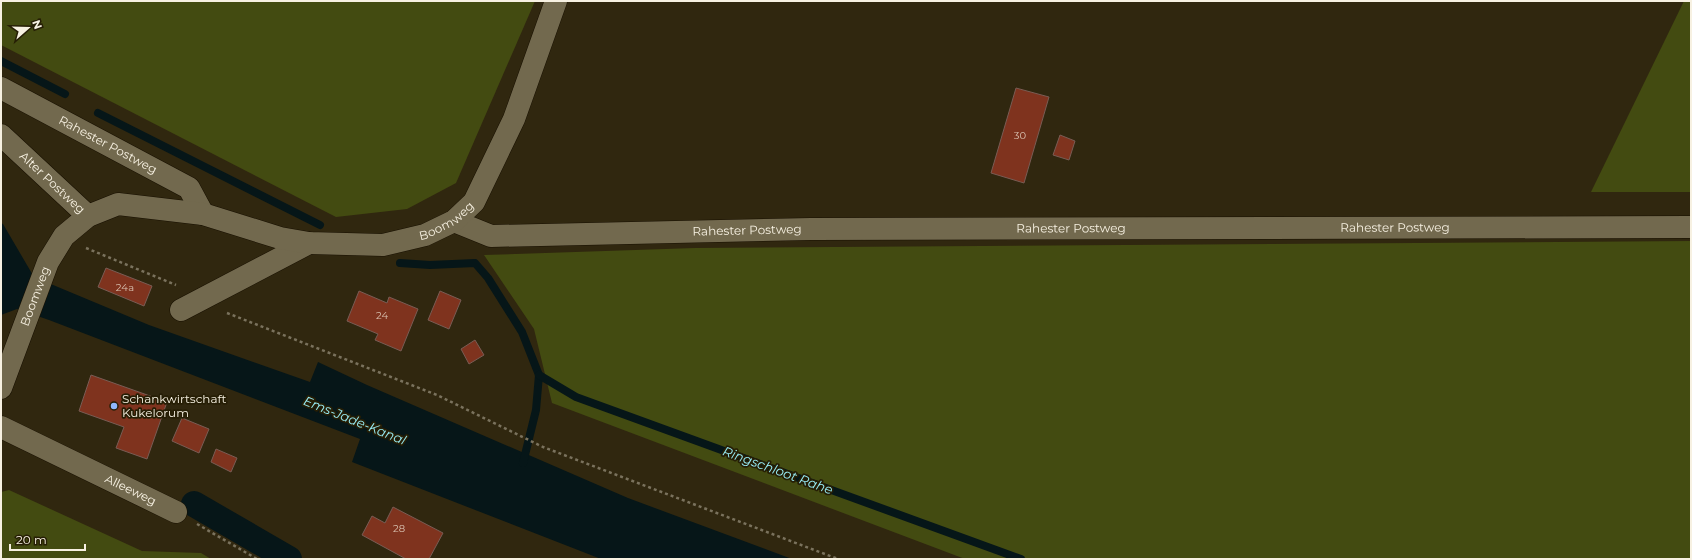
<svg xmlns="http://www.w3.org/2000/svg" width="1692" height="560" viewBox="0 0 1692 560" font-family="Montserrat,sans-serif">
<rect width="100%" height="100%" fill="#30270f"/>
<g fill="#434b11">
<path d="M1,1h534l-79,182 -49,26 -71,8 -335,-172z"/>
<path d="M1684,1h7v191h-100z"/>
<path d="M1691,241v318h-726l-413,-156 -18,-74 -50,-74 211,-7z"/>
<path d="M9,490l133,61 59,2 10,6h-210v-67z"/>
</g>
<path fill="#061618" d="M1,223l2,1 31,53 115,48 161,57 8,-20 49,23 261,113 164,61h-191l-249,-97 8,-23 -311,-119 -32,-11 -16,6z"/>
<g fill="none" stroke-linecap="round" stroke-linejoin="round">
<g stroke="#061618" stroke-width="8">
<path d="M1,61l64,33"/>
<path d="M98,113l222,112"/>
<path d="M400,263l30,2 45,-2 13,15 34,54 17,43 -3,35 -13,53"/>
<path d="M539,375l37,22 445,162"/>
</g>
<path stroke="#061618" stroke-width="26" d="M194,504l95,55"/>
</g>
<g fill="#7f331e" stroke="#795c54">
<path d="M1016,88l33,9 -25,86 -33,-10z"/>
<path d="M1060,135l15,6 -6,19 -16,-5z"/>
<path d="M106,268l46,18 -8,20 -46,-19z"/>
<path d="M359,291l28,12 2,-6 29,12 -17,42 -26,-11 3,-6 -31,-13z"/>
<path d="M440,291l21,9 -12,29 -21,-9z"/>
<path d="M475,340l9,15 -15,9 -8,-15z"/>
<path d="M91,375l76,27 -20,57 -31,-11 8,-21 -45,-16z"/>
<path d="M182,418l27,11 -10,24 -27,-12z"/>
<path d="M216,449l21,9 -6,14 -20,-10z"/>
<path d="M393,507l50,26 -14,26h-23l-44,-24 10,-19 13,7z"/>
</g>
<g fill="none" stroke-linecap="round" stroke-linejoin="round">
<defs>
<g id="minor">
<path id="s1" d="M1,88l188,100 14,26"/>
<path id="s2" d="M1,135l87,81"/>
<path id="s3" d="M454,221l37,15 320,-7 880,-2"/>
<path d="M181,310l128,-67"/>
<path id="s4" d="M1,388l47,-126 16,-26 24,-20 30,-12 85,10 77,24 29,5 74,2 42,-10 29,-14 20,-19 40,-83 42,-118"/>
<path id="s5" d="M1,427l175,85"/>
</g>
</defs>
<use href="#minor" stroke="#181000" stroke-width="23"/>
<g stroke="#7a725d" stroke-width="2.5" stroke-dasharray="3 3" stroke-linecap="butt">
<path d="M86,248l90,37"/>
<path d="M227,313l210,82 106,52 295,112"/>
<path d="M197,524l60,35"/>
</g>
<use href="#minor" stroke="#72694e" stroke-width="22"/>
</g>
<circle fill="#8fb8fd" stroke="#261e05" stroke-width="1.5" cx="114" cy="406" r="4"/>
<g text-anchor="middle" stroke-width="3.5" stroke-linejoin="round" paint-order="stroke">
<g font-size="10" fill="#d9c2b1">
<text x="1020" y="139">30</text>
<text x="125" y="291">24a</text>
<text x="382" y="319">24</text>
<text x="399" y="532">28</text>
</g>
<g font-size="12" fill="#f7f1e2" stroke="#261e05">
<text dy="4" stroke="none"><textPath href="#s1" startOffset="121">Rahester Postweg</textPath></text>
<text dy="4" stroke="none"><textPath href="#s2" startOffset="70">Alter Postweg</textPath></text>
<text dy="4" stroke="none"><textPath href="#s4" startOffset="567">Boomweg</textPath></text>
<text dy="4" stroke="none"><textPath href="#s3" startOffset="944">Rahester Postweg</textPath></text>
<text dy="4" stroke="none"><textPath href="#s3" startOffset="620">Rahester Postweg</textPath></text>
<text dy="4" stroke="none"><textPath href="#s3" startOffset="296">Rahester Postweg</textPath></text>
<text dy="4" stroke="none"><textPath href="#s4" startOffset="98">Boomweg</textPath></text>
<text dy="4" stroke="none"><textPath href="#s5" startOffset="144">Alleeweg</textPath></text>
</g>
<g font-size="12" fill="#f7f1e2" stroke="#261e05" text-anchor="start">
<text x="122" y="403">Schankwirtschaft<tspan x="122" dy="14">Kukelorum</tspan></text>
</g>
<g font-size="13" font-style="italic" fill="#99eff9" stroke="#261e05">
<text transform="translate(355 420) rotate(22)" y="5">Ems-Jade-Kanal</text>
<text transform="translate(778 470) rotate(20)" y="5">Ringschloot Rahe</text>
</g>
</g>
<rect width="1692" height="560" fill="none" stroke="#f7f1e2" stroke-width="4"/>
<g transform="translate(28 28) rotate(70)" stroke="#261e05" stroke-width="3" paint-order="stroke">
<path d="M0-3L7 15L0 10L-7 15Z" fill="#f7f1e2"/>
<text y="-6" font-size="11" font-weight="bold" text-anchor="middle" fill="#f7f1e2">N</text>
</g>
<path d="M10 544v6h75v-6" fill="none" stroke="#f7f1e2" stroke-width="2"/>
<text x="16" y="544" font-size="12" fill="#f7f1e2" stroke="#261e05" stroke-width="3" paint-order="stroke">20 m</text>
</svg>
